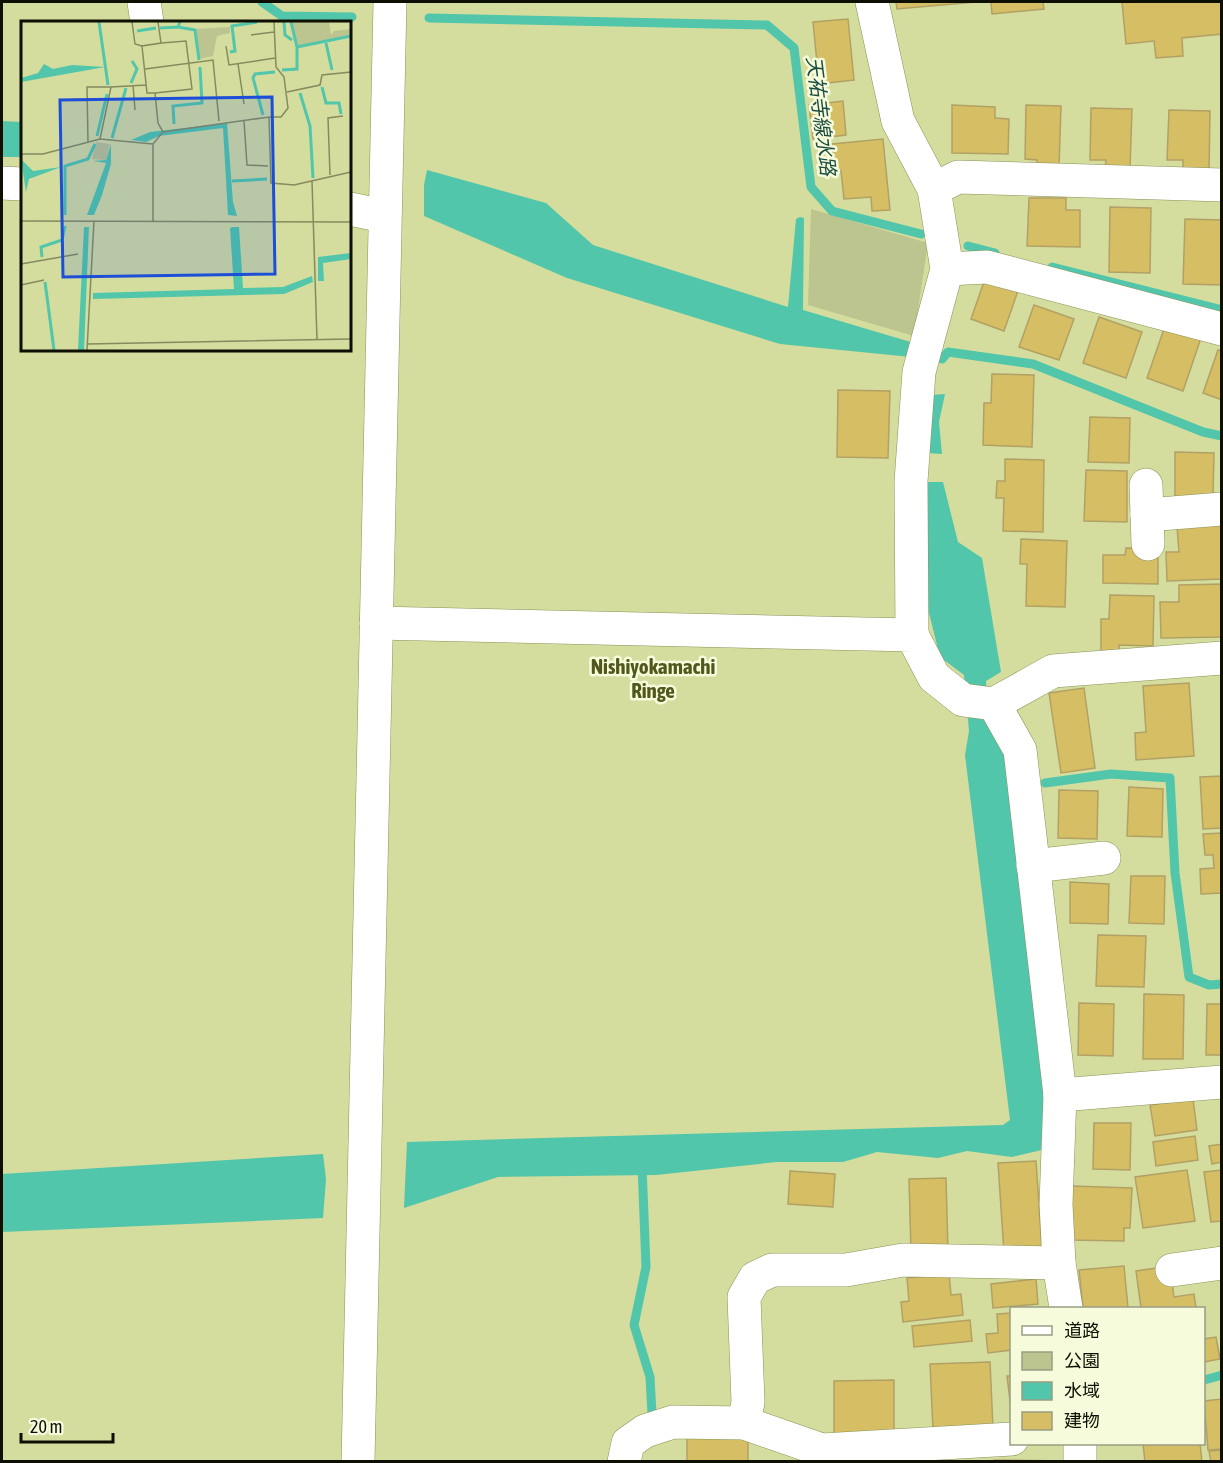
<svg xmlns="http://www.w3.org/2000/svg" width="1223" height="1463" viewBox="0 0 1223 1463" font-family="'Asap Condensed','Noto Sans JP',sans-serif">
<rect width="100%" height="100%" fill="#d4dd9e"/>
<path fill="#bcc490" d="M811,209l117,34 -14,93 -106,-31z"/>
<g fill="#51c6aa">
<path d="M2,121l20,1v35h-20z"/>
<path d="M427,170l119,33 47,42 195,62 8,-88 4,-2 4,1 -1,92 111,33 -3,14 -131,-13 -213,-66 -143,-62v-31z"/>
<path d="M945,394l-6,28 3,32 -15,-1 2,-58z"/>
<path d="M922,482h21l15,60 24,16 19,114 -15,9 4,46 16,27 41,314 -1,81 -34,8 -45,-6 -29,7 -61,-6 -34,10h-66l-121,13 -158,2 -94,31 3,-66 596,-17 7,-5 -45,-365 4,-24 -5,-56 -24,-18 -18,-72z"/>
<path d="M323,1154l3,25 -3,39 -321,14v-58z"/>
</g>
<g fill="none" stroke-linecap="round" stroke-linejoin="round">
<g stroke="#51c6aa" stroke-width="9">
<path d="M262,2l20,14 70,1"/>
<path d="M429,18l338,7 27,23 17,139 21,24 89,23"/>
<path d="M968,246l27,7"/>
<path d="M1052,267l170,43"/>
<path d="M930,356l12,3 6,-7 85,12 170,68 19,4"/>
<path d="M1045,783l66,-9 59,4 5,95 14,104 20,8 13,-1"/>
<path d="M642,1165l4,102 -12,58 16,52 2,37"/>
<path d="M1204,1380l18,-5"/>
</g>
</g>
<g fill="#d5be64" stroke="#b2a164" stroke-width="1.5">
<path d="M896,2h80l-79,7z"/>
<path d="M991,2h52l1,7 -52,5z"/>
<path d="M1122,2h100v32l-40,4 1,18 -27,2 -2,-17 -28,3z"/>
<path d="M848,19l6,61 -35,4 -6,-62z"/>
<path d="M843,101l3,34 -33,4 -4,-34z"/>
<path d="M952,105l43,2v11l14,1 -1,35 -56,-1z"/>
<path d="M1026,105l35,1 -2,61h-22v-7l-12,-1z"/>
<path d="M1091,108l41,1 -2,60 -25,-1 1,-8h-16z"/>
<path d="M1169,110l41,1 -1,61 -26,-1v-11h-16z"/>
<path d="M883,139l7,71 -18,1 -1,-14 -27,2 -3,-28 -6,1 -3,-28z"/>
<path d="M1029,198h37v12h14v37l-53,-1z"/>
<path d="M1110,207l41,1 -1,65 -41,-1z"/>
<path d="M1185,219l37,1v65l-39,-1z"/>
<path d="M987,273l33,12 -16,46 -33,-12z"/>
<path d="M1034,305l40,14 -15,41 -40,-13z"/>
<path d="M1099,317l43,15 -16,46 -43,-15z"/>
<path d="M1165,326l36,12 -18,53 -36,-13z"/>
<path d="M1218,350l4,1v49l-19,-7z"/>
<path d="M992,374l42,1 -2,72 -49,-2 1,-42h7z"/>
<path d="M838,390l52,1 -2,67 -51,-1z"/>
<path d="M1090,417l40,1 -1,45 -41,-1z"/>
<path d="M1175,452l39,1 -1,44h-38z"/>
<path d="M1005,459l39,1 -1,72 -40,-1 1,-33h-8l1,-17h8z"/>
<path d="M1086,470l41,1v51l-43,-1z"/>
<path d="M1222,525v54l-55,2 -1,-29h13l-2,-25z"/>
<path d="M1021,539l46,2 -2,66 -39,-1 1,-42h-7z"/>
<path d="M1126,548l32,1v35l-55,-1v-28h22z"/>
<path d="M1222,584v53l-61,1 -1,-36h19v-17z"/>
<path d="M1110,595l44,1 -1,50 -34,-1v7h-18v-33h8z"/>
<path d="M1189,683l5,73 -58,4 -1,-27 11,-1 -3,-46z"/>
<path d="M1084,688l11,80 -34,5 -12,-80z"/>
<path d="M1222,776v52l-19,1 -3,-52z"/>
<path d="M1129,787l34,2 -1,48 -35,-1z"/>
<path d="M1059,790l39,1 -1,48 -39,-1z"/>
<path d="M1222,833v60l-21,1 -1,-25 14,-1 -1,-13h-8l-2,-21z"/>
<path d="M1131,876h34l-1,48 -35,-1z"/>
<path d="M1070,882l39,2 -1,40 -38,-1z"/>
<path d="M1098,935l48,1 -2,51 -48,-1z"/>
<path d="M1144,994l40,1 -1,64h-40z"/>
<path d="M1079,1003l35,1 -1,52 -35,-1z"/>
<path d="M1207,1004h15v51h-16z"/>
<path d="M1193,1099l4,31 -42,6 -5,-31z"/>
<path d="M1094,1123h37l-1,47 -37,-1z"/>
<path d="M1195,1136l3,24 -42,6 -3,-24z"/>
<path d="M1222,1144v18l-10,2 -3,-18z"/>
<path d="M1036,1161l6,89 -38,3 -6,-90z"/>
<path d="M1187,1170l8,51 -52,7 -8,-51z"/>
<path d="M1222,1170v51l-11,1 -7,-50z"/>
<path d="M790,1171l45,3 -2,33 -45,-3z"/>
<path d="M946,1178l2,73 -37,1 -2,-73z"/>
<path d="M1072,1186l60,2 -2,40h-6v13l-53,-1z"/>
<path d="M1124,1266l4,42h-45l-4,-38z"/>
<path d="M1170,1266l4,31 20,-3 2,14h-55l-5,-37z"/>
<path d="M949,1274l2,21 10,-1 2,21 -60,7 -2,-20 8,-1 -2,-23z"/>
<path d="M1036,1279l2,25 -45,4 -2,-24z"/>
<path d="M1012,1313v37l-24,3 -2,-19 12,-1 -1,-19z"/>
<path d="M970,1320l2,21 -58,6 -2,-21z"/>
<path d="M1216,1337l4,22 -16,3v-23z"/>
<path d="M990,1362l3,66 -60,2 -3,-66z"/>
<path d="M1007,1376h5v41z"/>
<path d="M894,1380v56h-60v-55z"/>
<path d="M1222,1399v50l-14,1 -4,-49z"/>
<rect x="687" y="1437" width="61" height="25"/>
<path d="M1143,1444h57l2,18h-57z"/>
<path d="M1222,1450v12h-11l-2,-11z"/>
<path d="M994,1460l71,1v1h-71z"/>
</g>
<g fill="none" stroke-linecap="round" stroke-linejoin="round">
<defs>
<g id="minor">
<path d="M144,2l3,20"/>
<path d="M872,2l26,119 36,68 13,80 -28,103 -8,109 1,154"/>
<path d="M2,183l20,1"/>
<path d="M934,189l24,-12 264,8"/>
<path d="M350,209l34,7"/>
<path d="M947,269l40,-2 235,62"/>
<path d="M1146,485l2,59"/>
<path d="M1147,515l75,-6"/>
<path d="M376,623l536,12 22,42 29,23 31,4 59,-33 169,-13"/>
<path d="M994,704l26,46 40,345 -4,109 3,59 7,45"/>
<path d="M1033,866l71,-8"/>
<path d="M1060,1095l162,-13"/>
<path d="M1172,1270l50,-7"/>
<path d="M744,1423l4,-21 -4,-105 11,-19 17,-8h74l57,-10 156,3"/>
<path d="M1080,1444v18"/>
<path d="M624,1462l4,-19 17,-12 28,-9 71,1 78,27 190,-11"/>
</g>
<path id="tertiary" d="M358,1462l32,-1460"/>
</defs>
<use href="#minor" stroke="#8a9255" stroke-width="34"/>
<use href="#tertiary" stroke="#8a9255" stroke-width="34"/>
<use href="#minor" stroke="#fff" stroke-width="33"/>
<use href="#tertiary" stroke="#fff" stroke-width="33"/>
</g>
<g text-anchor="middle" stroke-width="5" stroke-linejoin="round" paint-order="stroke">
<g font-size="20" font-style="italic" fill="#1b4d41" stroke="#f6fbdb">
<text transform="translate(821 116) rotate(83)" y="7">天祐寺線水路</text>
</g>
<g font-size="21" font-weight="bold" fill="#52581b" stroke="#f6fbdb">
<text x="653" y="674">Nishiyokamachi<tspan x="653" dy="24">Ringe</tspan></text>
</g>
</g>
<g transform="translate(21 21)">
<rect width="330" height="330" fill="#d4dd9e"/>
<path d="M270,1h38l2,13 3,-4 17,-2v7l-54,10zM209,6v6l-13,3 -4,20 -14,3 -4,-30zM75,121l14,2 -4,16 -14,-1z" fill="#bcc490"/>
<path d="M23,43l9,5 19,-4 33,2 -84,15v-4l17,-5zM206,102l6,79 4,14 -9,-1 -5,-87 -64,8 -13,6 -15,-2 19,-8zM90,123v20l-9,31 -8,20h-7l19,-52 -13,-2 13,-1zM0,138l12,12 28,-4 -32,12 -3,13zM63,206h5l-5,123h-6zM212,206h6l4,61 40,-1 29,-11 1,6 -29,12 -191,5v-6l141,-4 -4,-61zM330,232v6l-28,4 1,18h-6v-24z" fill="#51c6aa"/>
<path fill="none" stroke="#51c6aa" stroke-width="3" d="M78,1l9,63M263,1l1,13 7,5M270,1l6,25 54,-11M157,6l17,3 4,30M139,7l18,-1 2,-5M116,10l19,-3M305,22l6,27M209,31l5,-1 -3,-25 25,-4M261,49l15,-1v-21M110,62l6,-14 -5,-8M301,66l4,16h13l2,11M279,72l10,33 3,52M242,94l-10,-37 2,-4 20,-2M153,103l-1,-18 29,-3 -2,-36M76,115l10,-42M91,117l14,-50M211,160l35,-2M44,194v-49l23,-7 7,-15M21,236l-1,-10 21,-7 3,-14M24,261l9,68"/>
<path fill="none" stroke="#848b5f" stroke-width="1.5" d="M111,1l3,22 7,2M230,14l23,-3M205,25l3,19 46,-7M217,43l6,40M124,48l68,-9 6,61M112,64l2,25M266,71l33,-7 2,-10 29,-3M134,72l37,-4 -6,-48 -25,2M248,96h12l7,-9 -4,-31 -8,-10 -2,-45M223,100l3,44 21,1M142,111l106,-15 2,66 23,2 57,-13M79,118l11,-52 35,-2M67,121l-1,-55h24M0,133h22l57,-15 53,5M309,154l-2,-57 15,-2M291,160l5,159M0,200l330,1M132,200v-77l10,-12 -5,-9 -3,-30h-8l-5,-47 19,-3 -3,-21M0,243l57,-10M0,264l23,-5M66,323l264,-5M66,329l7,-129"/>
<path fill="#1d4ed8" fill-opacity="0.15" stroke="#1d4ed8" stroke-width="3" d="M251,76l3,177 -212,3 -3,-177z"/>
<rect width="330" height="330" fill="none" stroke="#0d0f00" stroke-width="3"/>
</g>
<rect width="1223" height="1463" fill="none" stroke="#0d0f00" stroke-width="6"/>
<rect x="1010" y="1307" width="195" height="138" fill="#f6fbdb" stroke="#999d83" stroke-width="1.5"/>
<rect x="1022" y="1326" width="30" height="9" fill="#ffffff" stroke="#999d83" stroke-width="1.5"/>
<text x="1064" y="1337" font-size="18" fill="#0d0f00">道路</text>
<rect x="1022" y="1352" width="30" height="18" fill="#bcc490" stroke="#999d83" stroke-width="1.5"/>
<text x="1064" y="1367" font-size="18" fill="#0d0f00">公園</text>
<rect x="1022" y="1382" width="30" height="18" fill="#51c6aa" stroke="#999d83" stroke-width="1.5"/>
<text x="1064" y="1397" font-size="18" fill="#0d0f00">水域</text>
<rect x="1022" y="1412" width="30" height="18" fill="#d5be64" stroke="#999d83" stroke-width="1.5"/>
<text x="1064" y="1427" font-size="18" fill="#0d0f00">建物</text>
<path d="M21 1433v9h92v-9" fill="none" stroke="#0d0f00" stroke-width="3"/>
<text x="30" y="1433" font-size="18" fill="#0d0f00" stroke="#f6fbdb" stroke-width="4.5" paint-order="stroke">20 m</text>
</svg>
